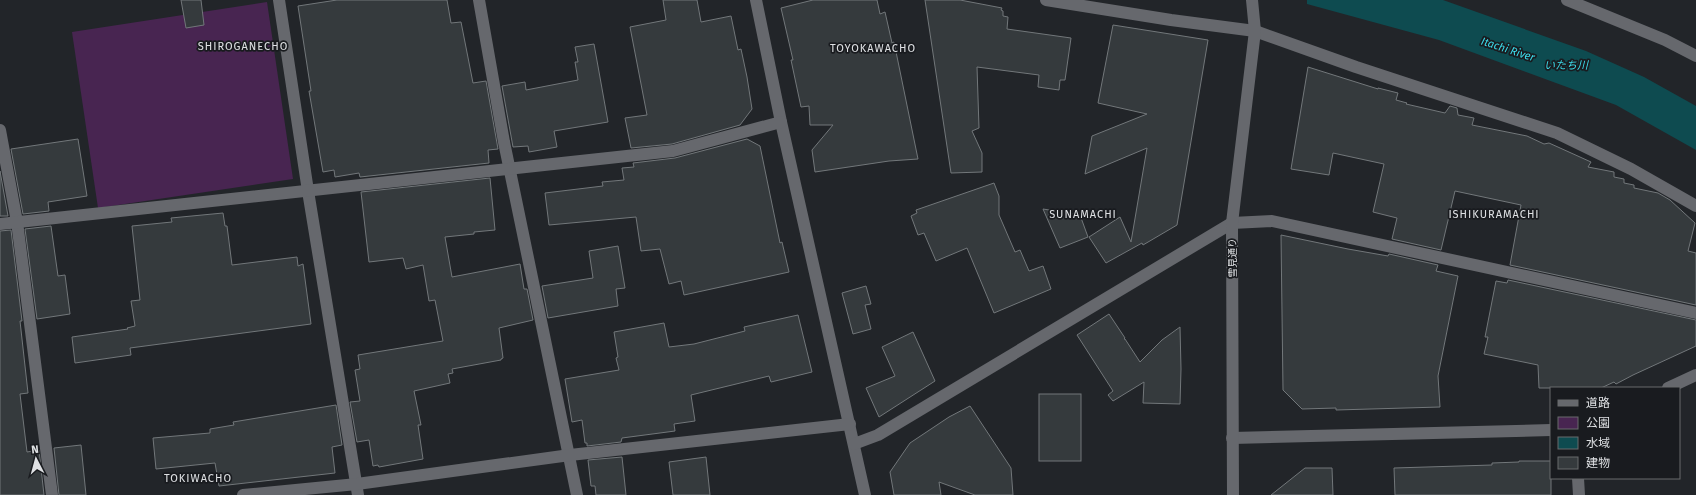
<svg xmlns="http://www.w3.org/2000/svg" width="1696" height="495" viewBox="0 0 1696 495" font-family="'Fira Sans','Noto Sans JP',sans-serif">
<rect width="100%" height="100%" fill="#222529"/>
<path fill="#482551" d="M267,2l26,177 -195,29 -26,-176z"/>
<path fill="#0e4b50" d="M1307,0h136l143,51 58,26 52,29v44l-80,-45 -177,-65 -132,-36z"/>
<g fill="#353a3d" stroke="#72777a">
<path d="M181,0h20l3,25 -18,3z"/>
<path d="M337,0h110l4,23 10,-1 12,61 13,-2 12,68 -10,1 1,13 -129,14 -1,-4 -24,4 -1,-7 -11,2 -14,-81h2l-13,-85z"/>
<path d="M663,0h34l4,22 30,-6 7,34 3,-1 6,28 5,32 -12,16 -68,19 -41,4 -6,-30 22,-3 -17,-88 36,-7z"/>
<path d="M813,0h64l3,14 5,-2 7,31 2,-1 24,117 -29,2 -74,11 -3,-22 21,-25h-23l-1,-19 -8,1 -10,-47h2l-12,-52z"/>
<path d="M925,0h35l42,8 -1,2 2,1v5l5,1 -1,12 64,9 -6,42h-5l-1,10 -21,-3 1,-12 -62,-8 2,61 -7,3 10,22v19l-31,1z"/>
<path d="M1113,25l95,15 -31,185 -34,20 -1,-2 -36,20 -17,-26 31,-20 11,25 16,-94 -62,26 7,-38 55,-22 -49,-11z"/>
<path d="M594,44l14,78 -54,9 3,16 -28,5 -1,-6 -15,1 -11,-61 23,-4 1,8 52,-10 -3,-18h3l-3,-15z"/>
<path d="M1308,67l70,22v-1l20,5 -2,7 11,3 -1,1 39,9 5,-7 7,2 1,7 16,3 -2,7 55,11 17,8 5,-1 42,19 -3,5 26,5v5l10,2v4l10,2v3l24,5 12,7 25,23 -7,28 8,2v52l-186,-40 11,-60 -66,-14 -14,59 -49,-11 5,-21 -24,-6 11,-48 -51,-11 -4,22 -38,-6z"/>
<path d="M78,139l9,57 -39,6 1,9 -26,3 -12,-65z"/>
<path d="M747,139l13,7 20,97 2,-1 7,30 -105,23 -3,-14 -12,3 -9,-35 -19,2 -5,-34 -87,8 -4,-32 58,-7 -1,-4 22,-2 -2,-12 12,-1 -1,-4 42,-5z"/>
<path d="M0,171l8,45h-8z"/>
<path d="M490,178l5,52 -21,2v2l-29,3 7,40 68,-13 4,25h3l6,31 -34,8 4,30 -2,1v1l-49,9 1,4 -5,1 2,9 -36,8 7,34h-3l5,34 -44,8 -1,-2 -5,1 -4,-26 -12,2 -7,-40 10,-1 -5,-31 5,-1 -2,-14 85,-14 -8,-41 -6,1 -6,-36 -17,4 -3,-11 -34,4 -8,-70z"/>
<path d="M994,183l5,13v19l16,37 5,-2 9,21 14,-5 8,23 -57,24 -27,-65 -31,13 -12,-28 -6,2 -7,-19 6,-3 -1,-3z"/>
<path d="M1043,209l37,6 8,22 -28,11z"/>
<path d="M223,213l2,13h2l5,39 65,-8 1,9 5,-2 8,60 -181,24 1,7 -56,8 -3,-26 56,-8 -1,-1 8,-2 -4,-25 9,-1 -8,-74 40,-4 -1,-4z"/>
<path d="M51,226l7,50 7,-1 5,39 -33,5 -12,-90z"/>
<path d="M11,230l11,91h-2l8,72 -8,1 7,58 12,-2 5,45h-44v-264z"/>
<path d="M1281,235l67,14 40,7 1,-2 49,11 -2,6 22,5 -20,100 2,31 -104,3v-2l-34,1 -19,-19z"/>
<path d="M618,246l7,42 -9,1 2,17 -70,12 -6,-32 51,-8 -4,-27z"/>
<path d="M1508,280l188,40v26l-63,29 -17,9 -2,-2 -13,6h-62l-1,-23 -54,-11 4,-17h-3l11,-56 11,2z"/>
<path d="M866,286l5,18 -6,1 6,24 -18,5 -11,-41z"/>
<path d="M1109,314l16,24 -1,1h1l15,23 22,-22 18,-13 1,42 -1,35 -37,-1 1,-21 -31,19 -5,-6 5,-4 -36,-56z"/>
<path d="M798,315l14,57 -41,10 -2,-6 -78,19 4,26 -21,3 1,7 -53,7 -1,4 -34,4v-3h-2l-3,-23 -10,2 -7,-43 54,-9 -3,-12 2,-1 -4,-25 50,-9 5,24 25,-3 51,-13 -1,-4z"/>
<path d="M913,332l22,49 -56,36 -13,-29 29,-12 -13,-29z"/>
<rect x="1039" y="394" width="42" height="67"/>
<path d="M336,405l6,40 -10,2 3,26 -116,13 -4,-23 -59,6 -3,-31 57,-5v-4l24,-4 -1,-3z"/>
<path d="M970,406l41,62 2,27h-38l-36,-13 2,13h-47l-4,-23 20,-29 39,-26z"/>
<path d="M81,445l5,50h-27l-5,-47z"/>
<path d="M622,457l4,38h-30l-1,-9h-4l-3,-26z"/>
<path d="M706,457l4,38h-37l-4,-33z"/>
<path d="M1519,461h32v34h-156l-1,-27 98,-3v-2l27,-1z"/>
<path d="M1305,468h27l1,27h-62z"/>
</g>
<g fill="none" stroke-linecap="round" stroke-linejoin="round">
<g stroke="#66686d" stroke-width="12">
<path d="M279,0l29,191 50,304"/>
<path d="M479,0l25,142 73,353"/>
<path d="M756,0l25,122 84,373"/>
<path d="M1046,0l125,20 84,11 101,36 201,66 74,36 65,37"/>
<path d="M1567,0l98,40 31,16"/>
<path d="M0,130l17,92 35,273"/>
<path d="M0,224l673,-73 108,-29"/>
<path d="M1668,388l28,-13"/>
<path d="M1232,438l319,-8"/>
<path d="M854,444l24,-9 354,-212 40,-2 424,92"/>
<path d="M1578,478l1,17"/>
<path d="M243,495l114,-11 213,-29 280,-31"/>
<path d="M1233,495l-1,-272 23,-192 -3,-31"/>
</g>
</g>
<g text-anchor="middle" stroke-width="3.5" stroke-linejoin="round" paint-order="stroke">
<g font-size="10" fill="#dee0e3" stroke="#191b1f">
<text transform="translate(1232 258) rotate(-90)" y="4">雪見通り</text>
</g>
<g font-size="11" letter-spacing="1" fill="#dee0e3" stroke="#191b1f">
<text x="243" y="50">SHIROGANECHO</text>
<text x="873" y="52">TOYOKAWACHO</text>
<text x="1083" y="218">SUNAMACHI</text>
<text x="1494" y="218">ISHIKURAMACHI</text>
<text x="198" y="482">TOKIWACHO</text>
</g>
<g font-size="11" font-style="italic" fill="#3cddec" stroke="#191b1f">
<text transform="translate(1508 49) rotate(18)" y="4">Itachi River</text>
<text x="1566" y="69">いたち川</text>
</g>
</g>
<rect x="1550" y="387" width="130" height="92" fill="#191b1f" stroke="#686a6d"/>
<rect x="1558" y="400" width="20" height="6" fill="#66686d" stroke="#686a6d"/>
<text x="1586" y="407" font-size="12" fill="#dee0e3">道路</text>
<rect x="1558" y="417" width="20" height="12" fill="#482551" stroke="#686a6d"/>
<text x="1586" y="427" font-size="12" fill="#dee0e3">公園</text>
<rect x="1558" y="437" width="20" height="12" fill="#0e4b50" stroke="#686a6d"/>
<text x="1586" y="447" font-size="12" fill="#dee0e3">水域</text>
<rect x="1558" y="457" width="20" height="12" fill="#353a3d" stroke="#686a6d"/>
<text x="1586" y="467" font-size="12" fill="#dee0e3">建物</text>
<g transform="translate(36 459) rotate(354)" stroke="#191b1f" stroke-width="3" paint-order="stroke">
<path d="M0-3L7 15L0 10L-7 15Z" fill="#dee0e3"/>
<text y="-6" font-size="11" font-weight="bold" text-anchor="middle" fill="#dee0e3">N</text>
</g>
</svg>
